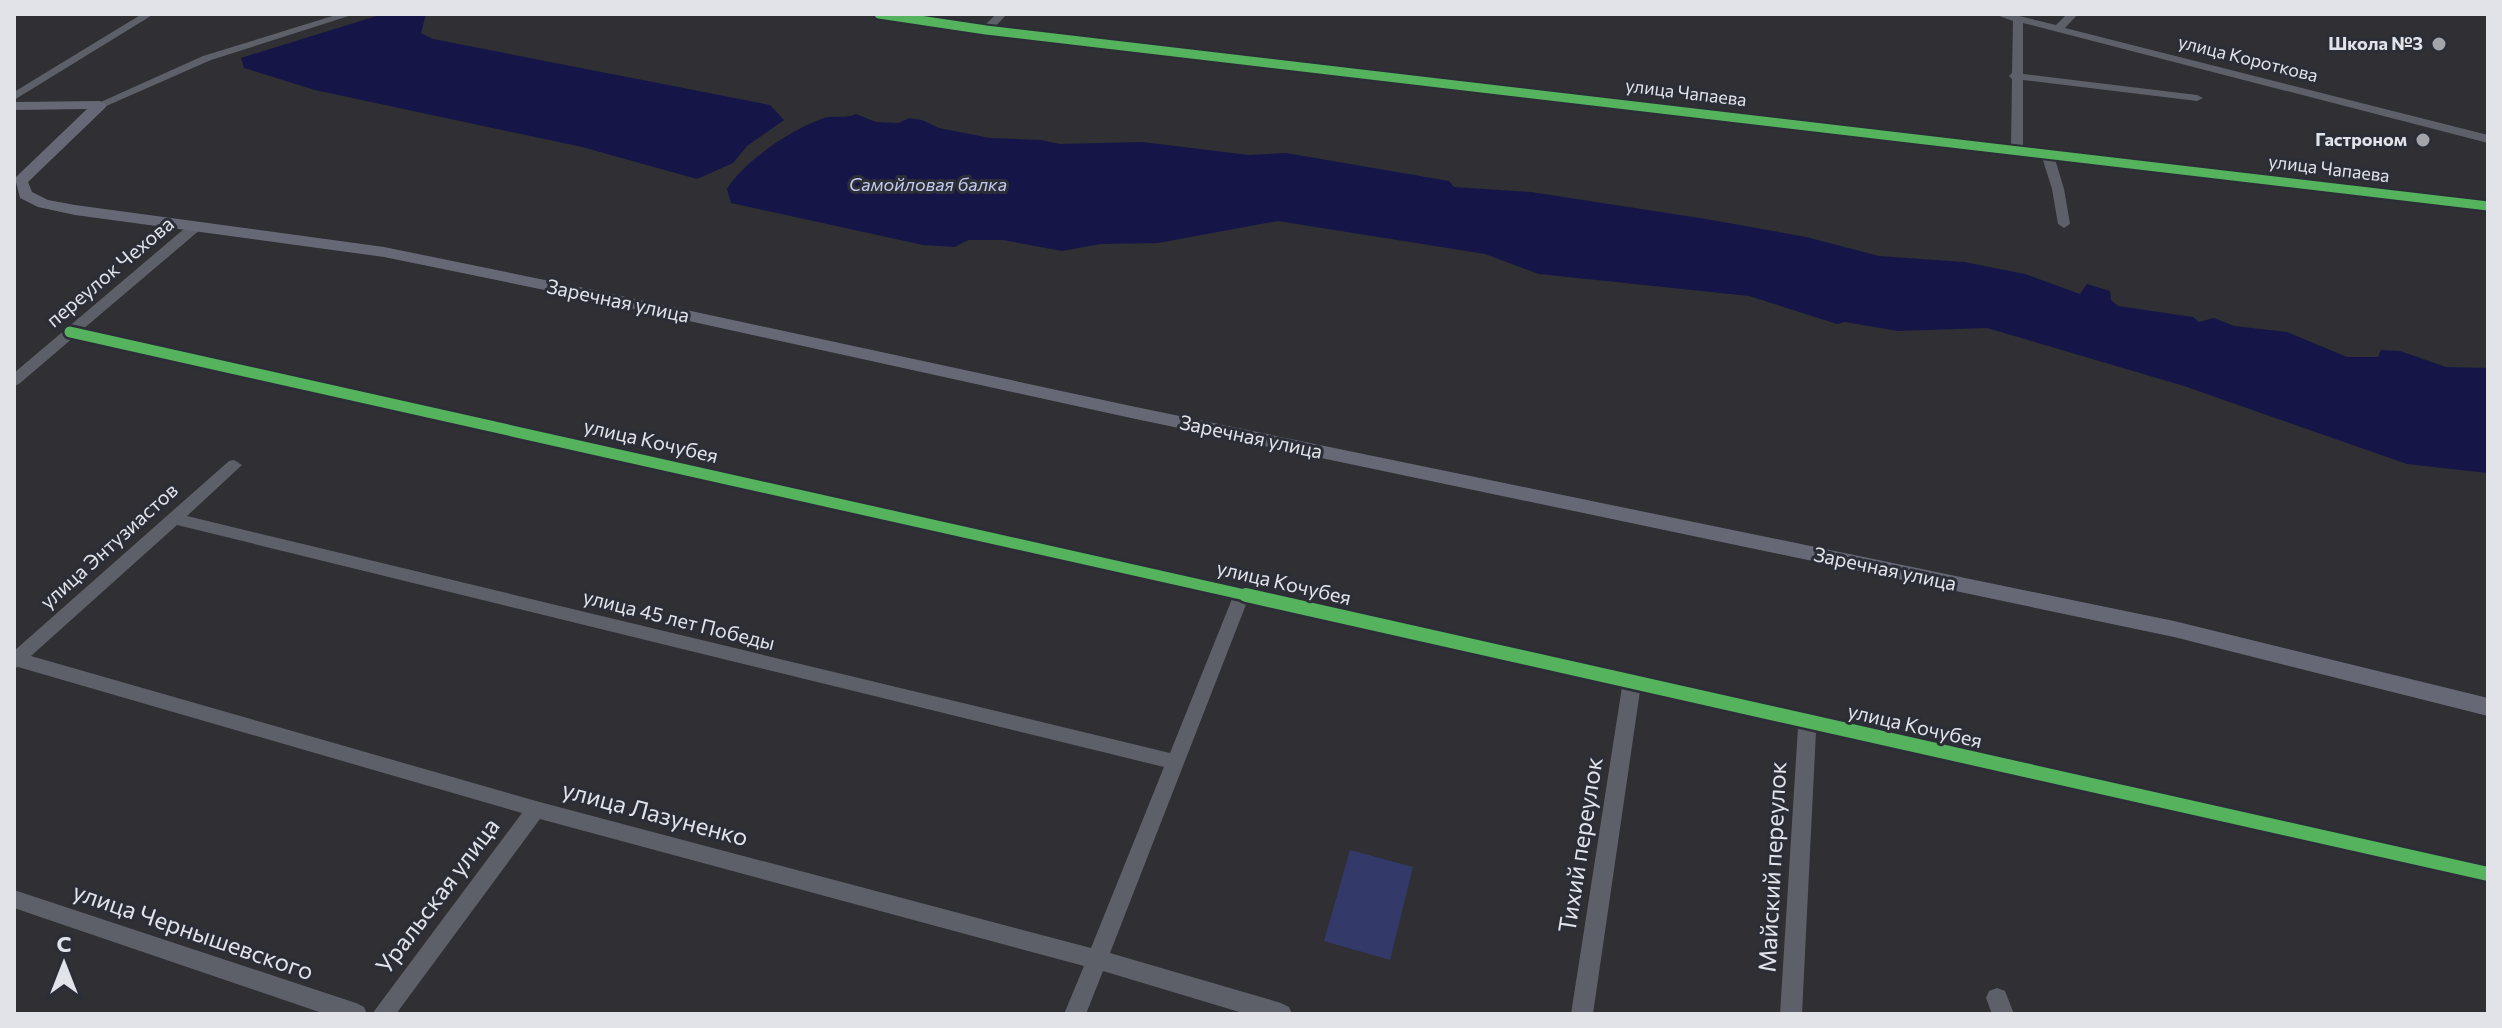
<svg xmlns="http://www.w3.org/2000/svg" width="2502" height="1028" viewBox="0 0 2502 1028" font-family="Commissioner,sans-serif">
<rect width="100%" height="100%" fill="#2f2f34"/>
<path fill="#333a6a" d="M1350,850l63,17 -23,93 -66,-19z"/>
<g fill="#151647">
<path d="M383,14h43l-5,19 12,6 337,66 14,15 -37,26 -14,17 -36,16 -115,-32 -267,-57 -71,-22 -3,-10z"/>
<path d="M856,114l20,8 23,1 10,-5 13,2 17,8 51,10 51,2 19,4 82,-2 107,13 37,-2 163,28 5,6 77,5 175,27 100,18 73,19 85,6 61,12 55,20 7,-10 23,7 1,9 7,6 75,11 6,5 15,-4 20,8 53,6 60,25h31l3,-7 19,1 46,16 42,1v105l-81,-9 -223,-78 -197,-58 -89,3 -53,-9 -8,2 -88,-28 -210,-22 -54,-20 -207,-33 -120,22 -58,1 -38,7 -59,-11h-35l-13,7 -32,-2 -192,-42 -4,-14c17,-28 65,-60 97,-71 11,-3 22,1 32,-4z"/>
</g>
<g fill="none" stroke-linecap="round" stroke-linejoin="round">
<g fill="#5e6069" fill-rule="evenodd">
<path d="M142,14h12l-140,86v-8z"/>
<path d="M339,14h16l-144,46 -107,47 -10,-2 109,-49z"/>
<path d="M874,14h26l84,12 12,-12h11l-13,14 1017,119 1,-68 -3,-3 3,-3 1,-52 -19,-7h17l45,11 11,-11h11l-13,14 423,107v8l-465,-120v51l174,21 6,3 -6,3 -174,-21v68l465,54v8l-433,-51 9,30 6,35 -6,4 -6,-4 -6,-35 -10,-32 -1056,-124 -107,-16z"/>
<path d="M196,222l6,4 -1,3 -119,101 2406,535v18l-672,-152 -14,283h-22l18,-287 -158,-36 -47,323h-22l51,-327 -375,-85 -137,351 171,50 8,4 3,7h-46l-143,-43 -17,43h-22l20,-48 -544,-147 -144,195h-24l150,-201 -504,-146 -4,1v-17l215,-190 5,-1 8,5 -55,51 983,237 62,-154 -1158,-262 -55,47 -5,2v-13l177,-150zM177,525l987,242 -73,181 -555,-147 -505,-145z"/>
<path d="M14,890l342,113 8,4 3,7h-42l-311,-106z"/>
<path d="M1997,988l8,3 9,23h-22l-6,-16 3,-7z"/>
</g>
<path fill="#666975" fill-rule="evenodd" d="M100,101l7,4 -2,3 -77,74 4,10 16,8 27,5 309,42 205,42 542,117 1043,215 314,77v18l-314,-79 -1043,-219 -542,-119 -205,-42 -309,-42 -37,-8 -18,-9 -5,-20 72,-69 -73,1v-8z"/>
<defs>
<path id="cycleway-far2" d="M879,14l107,16 1502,176"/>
<path id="cycleway-far1" d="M70,332l1184,265"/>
<path id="cycleway" d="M1246,595l1242,279"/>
</defs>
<use href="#cycleway-far2" stroke="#2c2e37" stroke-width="13"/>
<use href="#cycleway-far1" stroke="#2c2e37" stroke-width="16"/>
<use href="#cycleway" stroke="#2c2e37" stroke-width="19"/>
<use href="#cycleway-far2" stroke="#56b35d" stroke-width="9"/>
<use href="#cycleway-far1" stroke="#56b35d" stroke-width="11"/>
<use href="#cycleway" stroke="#56b35d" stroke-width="14"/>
</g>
<g fill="#a3a4aa" stroke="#2c2e37" stroke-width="3">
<circle cx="2439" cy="44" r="8"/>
<circle cx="2423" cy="140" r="8"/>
</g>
<g text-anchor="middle" stroke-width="6" stroke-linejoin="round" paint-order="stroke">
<g font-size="18" font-weight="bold" fill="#e2e3e9" stroke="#2c2e37" text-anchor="end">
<text x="2423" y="50">Школа №3</text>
<text x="2407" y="146">Гастроном</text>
</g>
<g font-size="18" fill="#e2e3e9" stroke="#2c2e37">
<text transform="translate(2248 59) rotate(14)" y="6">улица Короткова</text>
<text transform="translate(1686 93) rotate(7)" y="6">улица Чапаева</text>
<text transform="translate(2329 169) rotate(7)" y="6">улица Чапаева</text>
</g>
<g font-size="18" font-style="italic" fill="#c3cbef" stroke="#2c2e37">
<text x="928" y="191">Самойловая балка</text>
</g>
<g font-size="20" fill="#e2e3e9" stroke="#2c2e37">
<text transform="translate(110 272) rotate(-40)" y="7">переулок Чехова</text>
<text transform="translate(618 301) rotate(12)" y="7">Заречная улица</text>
<text transform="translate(1251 437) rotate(12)" y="7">Заречная улица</text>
<text transform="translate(651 441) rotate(13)" y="7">улица Кочубея</text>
<text transform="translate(109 546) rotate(-42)" y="7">улица Энтузиастов</text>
<text transform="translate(1885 569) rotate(12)" y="7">Заречная улица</text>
<text transform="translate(1284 583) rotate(13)" y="7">улица Кочубея</text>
<text transform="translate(679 620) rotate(14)" y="7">улица 45 лет Победы</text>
<text transform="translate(1915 726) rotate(13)" y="7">улица Кочубея</text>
</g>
<g font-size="24" fill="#e2e3e9" stroke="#2c2e37">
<text transform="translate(655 814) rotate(15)" y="8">улица Лазуненко</text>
<text transform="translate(1581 845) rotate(-81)" y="8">Тихий переулок</text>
<text transform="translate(1773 867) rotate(-87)" y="8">Майский переулок</text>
<text transform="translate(438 896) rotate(-53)" y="8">Уральская улица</text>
<text transform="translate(193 932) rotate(19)" y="8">улица Чернышевского</text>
</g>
</g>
<rect width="2502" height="1028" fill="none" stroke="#e2e3e9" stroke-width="32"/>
<g transform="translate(64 964)" stroke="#2c2e37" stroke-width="6" paint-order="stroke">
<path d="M0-6L14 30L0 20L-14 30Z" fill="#e2e3e9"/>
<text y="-12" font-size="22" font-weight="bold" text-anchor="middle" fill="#e2e3e9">С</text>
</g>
</svg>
